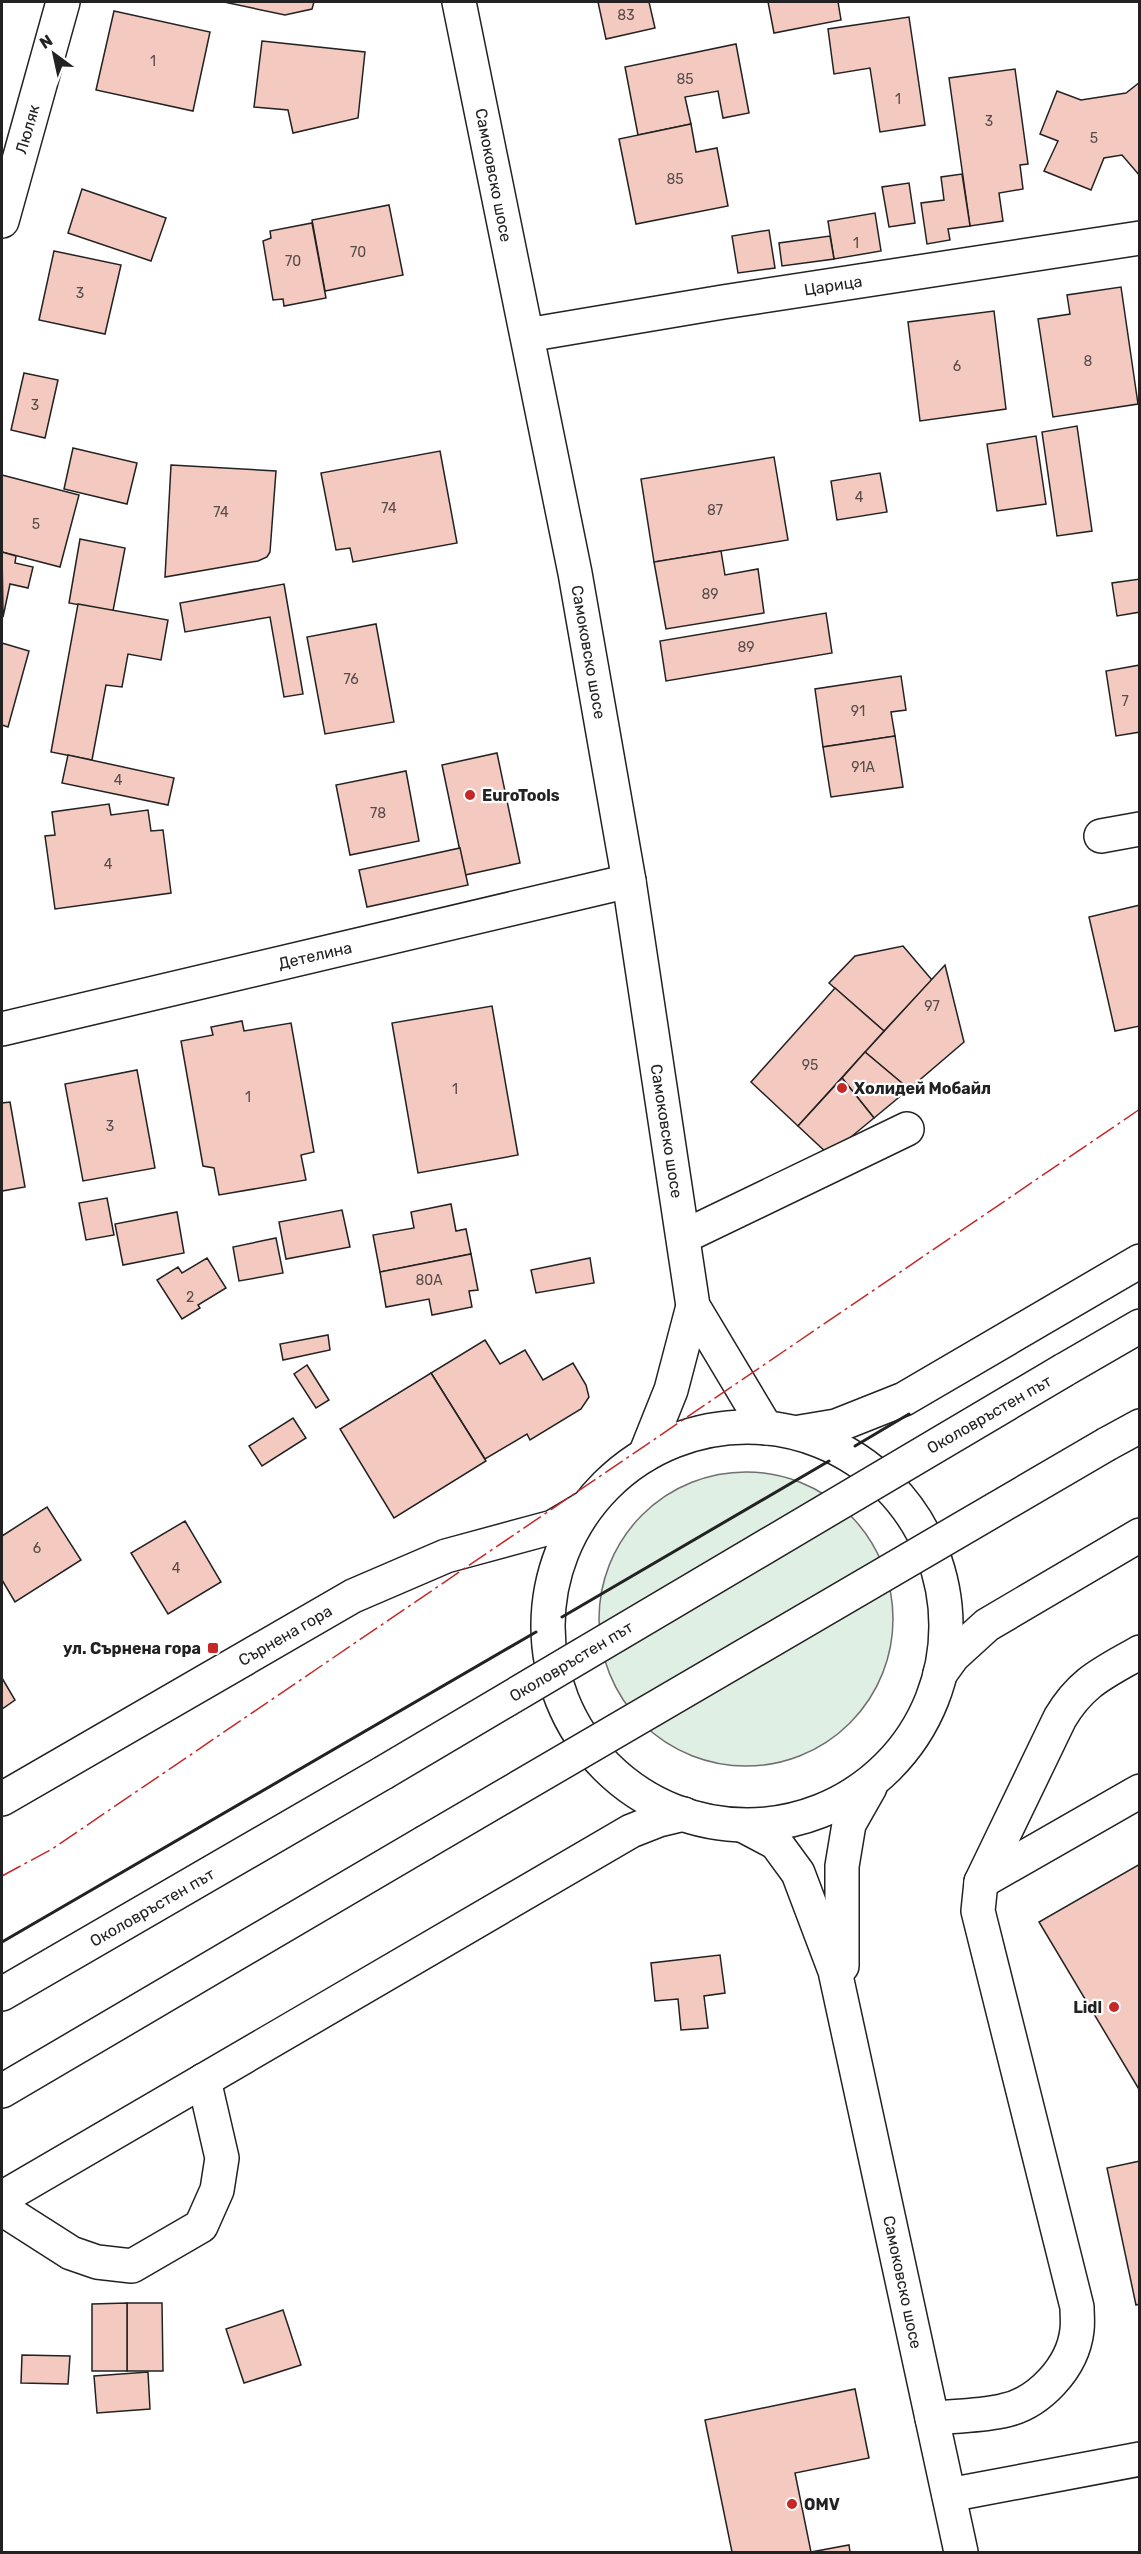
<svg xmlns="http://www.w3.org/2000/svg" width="1141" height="2554" viewBox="0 0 1141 2554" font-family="Rubik,sans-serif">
<rect width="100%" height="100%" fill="#fff"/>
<circle fill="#e0efe3" stroke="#6f6f6f" stroke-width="1.5" cx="746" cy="1619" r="147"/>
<g fill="#f3c9c0" stroke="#222" stroke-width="1.5">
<path d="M224,2h90l-2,7 -27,6z"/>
<path d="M598,2h51l6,26 -49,11z"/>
<path d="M768,2h70l3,18 -67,13z"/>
<path d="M114,11l96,21 -17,79 -97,-21z"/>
<path d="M909,17l16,108 -45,7 -10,-64 -36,6 -6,-45z"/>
<path d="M262,41l103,11 -7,66 -65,15 -5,-23 -34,-3z"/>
<path d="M736,44l13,69 -26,5 -5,-27 -33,6 6,27 -53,11 -13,-68z"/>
<path d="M1015,69l13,95 -8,1 3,24 -24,4 4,28 -33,5 -21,-148z"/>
<path d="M1140,82v94l-18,-21 -18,3 -13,32 -47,-19 14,-30 -18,-7 17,-43 24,9 45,-7z"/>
<path d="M691,124l5,28 21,-4 11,58 -92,18 -17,-85z"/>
<path d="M962,174l8,52 -22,3 2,11 -23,4 -6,-41 23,-3 -3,-23z"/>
<path d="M909,183l6,40 -26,4 -7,-40z"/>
<path d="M82,189l84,29 -15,43 -83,-28z"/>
<path d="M389,205l14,70 -78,16 -13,-71z"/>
<path d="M875,213l6,38 -47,8 -6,-38z"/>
<path d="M312,223l14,75 -42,8 -1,-7 -10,1 -10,-59 8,-3 -1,-7z"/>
<path d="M769,230l6,38 -37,5 -6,-37z"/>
<path d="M830,236l4,23 -52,7 -3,-23z"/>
<path d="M54,251l67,14 -16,69 -66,-14z"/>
<path d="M1121,287l17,117 -85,13 -15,-98 32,-5 -3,-19z"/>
<path d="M994,311l12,98 -86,12 -12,-99z"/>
<path d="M24,373l34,7 -13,58 -34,-8z"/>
<path d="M1077,426l15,105 -35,5 -15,-104z"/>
<path d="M1036,436l10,68 -49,7 -10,-67z"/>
<path d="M73,448l64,15 -10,41 -63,-15z"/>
<path d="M440,451l17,92 -104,19 -3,-14 -14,2 -15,-77z"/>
<path d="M774,457l14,83 -134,22 -13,-83z"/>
<path d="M171,465l105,6 -6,81 -3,5 -9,4 -93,16z"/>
<path d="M880,473l7,39 -50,8 -6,-39z"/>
<path d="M2,475l77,20 -19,72 -58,-15z"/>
<path d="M80,539l45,9 -12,63 -44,-8z"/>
<path d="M721,551l4,24 33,-6 6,44 -98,16 -12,-67z"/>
<path d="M2,552l14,4 -1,7 18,4 -5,21 -18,-4 -7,33z"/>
<path d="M1140,579v33l-23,4 -5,-33z"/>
<path d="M284,584l19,110 -19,3 -14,-80 -85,15 -5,-29z"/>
<path d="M78,604l90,16 -7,40 -33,-6 -6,33 -16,-2 -14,75 -41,-8z"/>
<path d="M826,613l6,40 -166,28 -6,-40z"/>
<path d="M376,624l18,98 -69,12 -18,-97z"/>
<path d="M2,643l27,8 -21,76 -6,-2z"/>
<path d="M1140,665v67l-24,4 -10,-65z"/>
<path d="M901,676l5,34 -15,2 4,24 -72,11 -8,-58z"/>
<path d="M895,736l8,51 -72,10 -8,-50z"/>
<path d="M497,753l23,110 -55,12 -23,-110z"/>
<path d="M68,755l106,23 -6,27 -106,-22z"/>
<path d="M406,771l13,70 -69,14 -14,-70z"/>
<path d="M109,804l2,11 37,-5 3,21 12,-1 8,63 -116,16 -10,-73 10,-1 -3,-23z"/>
<path d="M460,848l8,37 -101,22 -8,-37z"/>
<path d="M1140,905v121l-25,5 -26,-114z"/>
<path d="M903,946l29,34 -48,51 -55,-48 26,-27z"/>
<path d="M945,965l19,77 -55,47 -44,-37z"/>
<path d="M835,988l49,43 -86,95 -47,-44z"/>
<path d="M492,1006l26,149 -100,18 -26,-150z"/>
<path d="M242,1021l2,10 47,-8 23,129 -13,3 5,25 -87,15 -5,-27 -11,-2 -22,-125 32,-6 -2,-8z"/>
<path d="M865,1052l44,37 -35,29 -32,-40z"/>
<path d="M137,1070l18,98 -72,13 -18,-97z"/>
<path d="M842,1078l32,40 -45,37 -31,-29z"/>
<path d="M10,1102l15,85 -23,4v-88z"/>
<path d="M107,1198l7,37 -28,5 -7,-37z"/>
<path d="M451,1204l5,27 10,-2 5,25 -91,18 -7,-37 41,-7 -3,-16z"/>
<path d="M342,1210l8,37 -64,12 -7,-37z"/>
<path d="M177,1212l7,41 -61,12 -8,-41z"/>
<path d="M276,1238l7,35 -44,8 -6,-34z"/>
<path d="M471,1254l7,36 -9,1 3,16 -40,8 -3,-16 -43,8 -6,-35z"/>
<path d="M207,1258l19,30 -28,17 2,3 -18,11 -25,-39 21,-13 4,6z"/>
<path d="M590,1258l4,25 -58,10 -5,-23z"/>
<path d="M328,1335l2,15 -47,10 -3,-16z"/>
<path d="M485,1340l15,24 25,-14 18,30 30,-17 13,22 3,12 -8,12 -51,31 -3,-6 -42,25 -54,-86z"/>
<path d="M307,1365l22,35 -13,8 -22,-34z"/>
<path d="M431,1373l55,88 -92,57 -54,-89z"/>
<path d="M293,1418l13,20 -44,28 -13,-20z"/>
<path d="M47,1507l34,53 -66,42 -13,-22v-44z"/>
<path d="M185,1521l36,61 -53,32 -37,-61z"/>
<path d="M2,1678l13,22 -13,9z"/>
<path d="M1140,1864v227l-101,-169z"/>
<path d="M720,1955l5,38 -21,3 4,32 -27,2 -3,-31 -23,2 -4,-38z"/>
<path d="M1140,2161v143l-4,1 -29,-137z"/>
<path d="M127,2303h35l1,68h-36z"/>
<path d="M127,2303v68h-35v-67z"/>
<path d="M283,2310l18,55 -57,18 -18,-54z"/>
<path d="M22,2355l48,1 -2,28 -47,-1z"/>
<path d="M148,2372l2,37 -53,4 -3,-37z"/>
<path d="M855,2389l14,69 -74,15 16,79h-79l-27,-132z"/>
<path d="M849,2545l1,7h-39z"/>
</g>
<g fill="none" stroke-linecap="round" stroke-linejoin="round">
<defs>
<g id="minor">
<path d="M2,221l61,-219"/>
<path d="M527,335l196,-33 417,-64"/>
<path d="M1101,836l39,-7"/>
<path d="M2,1029l627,-148"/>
<path d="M683,1237l224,-108"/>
<path d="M800,1432l36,-6 68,-27 236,-138"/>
<path d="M940,1674l13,-18 34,-31 153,-90"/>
<path d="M2,1799l351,-203 93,-40 107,-29 32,-19"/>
<path d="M981,1882l159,-91"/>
<path d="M2,2198l629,-367 28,-11 25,-6"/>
<path d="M2,2209l69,44 26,9 35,4 69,-40 16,-36 5,-32 -18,-78"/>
<path d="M932,2418c23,-2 47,-2 70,-7 37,-7 71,-44 75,-81 1,-8 0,-16 0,-23l-99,-396 3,-29 79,-164c22,-37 44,-45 80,-66"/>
<path d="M949,2495l191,-36"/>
</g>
<g id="major">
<path d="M459,2l116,571 54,308 64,425 73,122"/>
<circle cx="747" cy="1626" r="199"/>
<path d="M645,1455l26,-65 22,-84"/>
<path d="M744,1826l32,17 22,30 37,98 126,581"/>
<path d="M842,1966v-100l7,-42 21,-37"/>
</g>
<g id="highway">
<path d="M1064,1370l76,-44"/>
<path d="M1107,1444l33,-18"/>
<path d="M2,1994l381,-221"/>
<path d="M2,2091l422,-248"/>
</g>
</defs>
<use href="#minor" stroke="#222" stroke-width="36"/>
<use href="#major" stroke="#222" stroke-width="36"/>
<use href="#highway" stroke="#222" stroke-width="36"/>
<use href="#minor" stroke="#fff" stroke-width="33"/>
<use href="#major" stroke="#fff" stroke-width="33"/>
<use href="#highway" stroke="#fff" stroke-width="33"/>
<defs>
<g id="highway-bridge">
<path d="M383,1773l681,-403"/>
<path d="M424,1843l683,-399"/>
</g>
</defs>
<use href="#highway-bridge" stroke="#222" stroke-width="36" stroke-linecap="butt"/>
<use href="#highway-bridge" stroke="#fff" stroke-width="33"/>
<g stroke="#222" stroke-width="3">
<path d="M855,1446l54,-32"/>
<path d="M562,1617l267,-156"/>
<path d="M2,1942l534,-310"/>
</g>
<path stroke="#c62828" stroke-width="1.5" stroke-dasharray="21 4.5 3 4.5" stroke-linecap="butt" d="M2,1876l50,-27 1088,-740"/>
</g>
<g fill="#c62828" stroke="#fff" stroke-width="2">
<circle cx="470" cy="795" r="6"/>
<circle cx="842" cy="1088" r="6"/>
<rect x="207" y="1642" width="12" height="12" rx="3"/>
<circle cx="1114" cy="2007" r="6"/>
<circle cx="792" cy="2504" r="6"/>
</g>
<g text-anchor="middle" stroke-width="4.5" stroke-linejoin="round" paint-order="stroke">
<g font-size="14" fill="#564c4a">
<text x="626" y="20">83</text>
<text x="153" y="66">1</text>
<text x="685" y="84">85</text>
<text x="898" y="104">1</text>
<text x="989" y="126">3</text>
<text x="1094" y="143">5</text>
<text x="675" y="184">85</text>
<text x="856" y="248">1</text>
<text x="358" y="257">70</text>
<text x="293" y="266">70</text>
<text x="80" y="298">3</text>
<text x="1088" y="366">8</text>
<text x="957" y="371">6</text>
<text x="35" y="410">3</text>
<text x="859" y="502">4</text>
<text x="389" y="513">74</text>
<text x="715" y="515">87</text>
<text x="221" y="517">74</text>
<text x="36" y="529">5</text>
<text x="710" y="599">89</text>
<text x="746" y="652">89</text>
<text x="351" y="684">76</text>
<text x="1125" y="706">7</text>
<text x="858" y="716">91</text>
<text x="863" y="772">91А</text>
<text x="118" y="785">4</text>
<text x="378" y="818">78</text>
<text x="108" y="869">4</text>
<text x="932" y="1011">97</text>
<text x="810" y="1070">95</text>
<text x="455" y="1094">1</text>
<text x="248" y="1102">1</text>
<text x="110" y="1131">3</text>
<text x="429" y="1285">80А</text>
<text x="190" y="1302">2</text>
<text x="37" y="1553">6</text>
<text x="176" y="1573">4</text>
</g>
<g font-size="16" fill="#222" stroke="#fff">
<text transform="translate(27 129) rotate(-74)" y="6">Люляк</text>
<text transform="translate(494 175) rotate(79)" y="6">Самоковско шосе</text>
<text transform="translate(833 285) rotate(-9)" y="6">Царица</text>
<text transform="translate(589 652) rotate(80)" y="6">Самоковско шосе</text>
<text transform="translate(315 955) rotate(-13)" y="6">Детелина</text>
<text transform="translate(667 1131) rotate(81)" y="6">Самоковско шосе</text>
<text transform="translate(989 1414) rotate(-30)" y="6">Околовръстен път</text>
<text transform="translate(285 1635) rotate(-30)" y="6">Сърнена гора</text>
<text transform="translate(571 1661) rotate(-31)" y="6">Околовръстен път</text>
<text transform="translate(152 1907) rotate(-30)" y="6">Околовръстен път</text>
<text transform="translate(903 2282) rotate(78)" y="6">Самоковско шосе</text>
</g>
<g font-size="16" font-weight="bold" fill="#222" stroke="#fff" text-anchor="start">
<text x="482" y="801">EuroTools</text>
<text x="854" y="1094">Холидей Мобайл</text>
<text x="201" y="1654" text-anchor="end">ул. Сърнена гора</text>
<text x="1102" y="2013" text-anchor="end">Lidl</text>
<text x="804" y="2510">OMV</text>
</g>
</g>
<rect width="1141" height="2554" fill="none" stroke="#222222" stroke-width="6"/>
<g transform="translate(54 54) rotate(327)" stroke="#ffffff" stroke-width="4.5" paint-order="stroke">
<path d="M0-4.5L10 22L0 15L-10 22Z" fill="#222222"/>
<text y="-9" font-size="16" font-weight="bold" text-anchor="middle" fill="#222222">N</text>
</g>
</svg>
